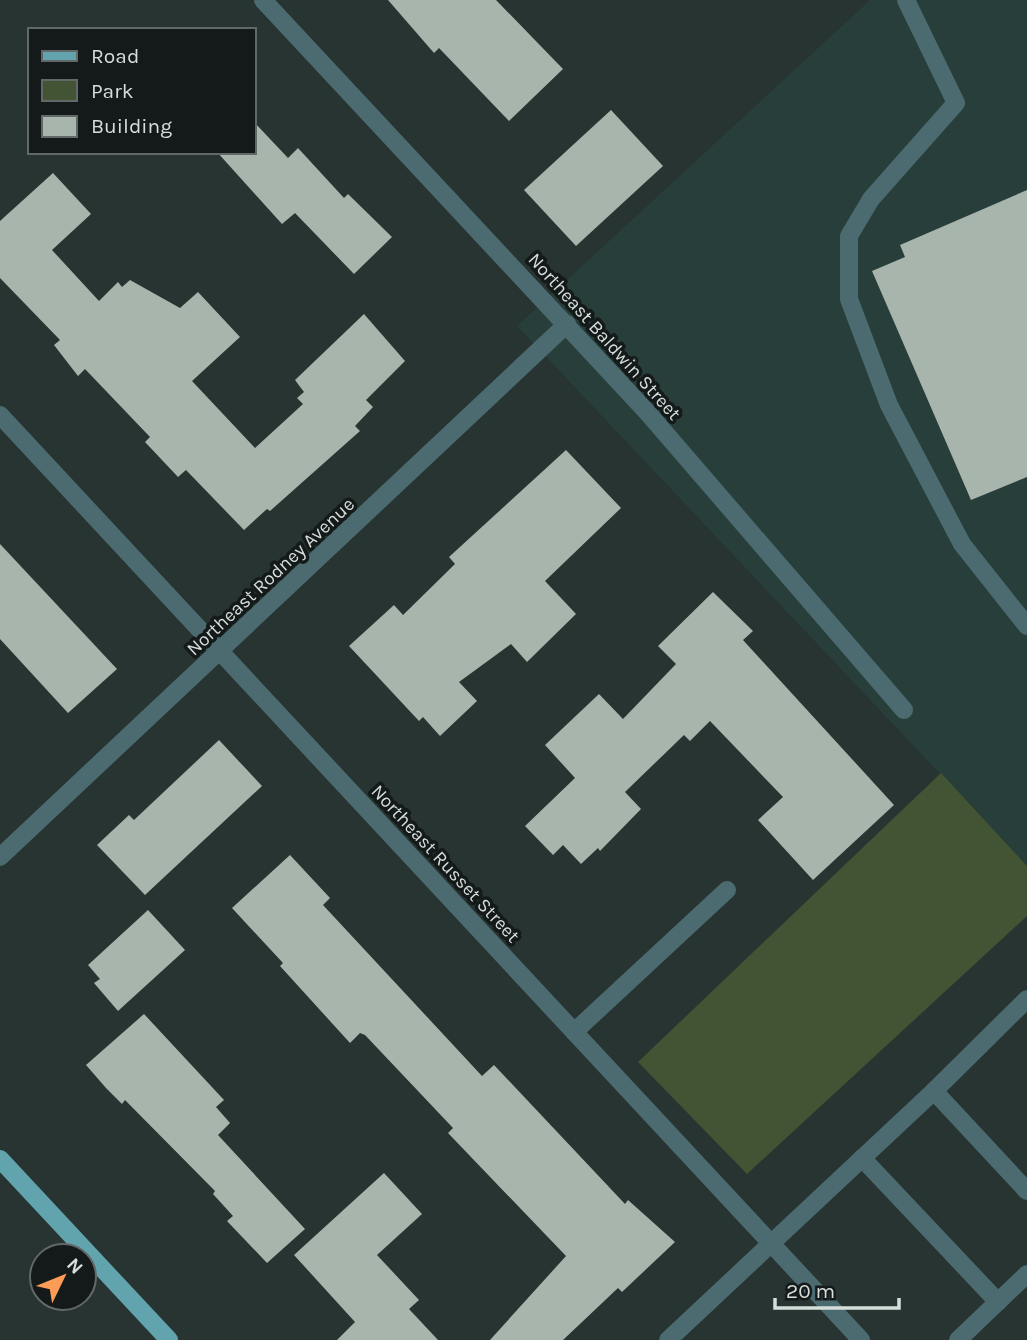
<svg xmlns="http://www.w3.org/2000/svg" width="1027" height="1340" viewBox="0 0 1027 1340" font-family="Karla,sans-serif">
<rect width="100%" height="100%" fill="#273431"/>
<path fill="#283e3a" d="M870,0h157v866l-510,-540z"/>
<path fill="#425433" d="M941,773l86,93v50l-280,258 -109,-112z"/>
<g fill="#a8b5ac">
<path d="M388,0h108l67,69 -54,52 -70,-73 -5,5z"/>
<path d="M611,110l52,56 -87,80 -52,-56z"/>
<path d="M254,122l34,36 10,-10 46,50 4,-4 44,43 -38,37 -59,-61 -13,11 -65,-72h37z"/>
<path d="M53,173l38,41 -39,36 47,51 19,-19 4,5 8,-7 50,28 18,-16 42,45 -48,44 63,67 48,-44 -6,-6 7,-6 -9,-12 69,-66 41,47 -39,39 7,7 -18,19 5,5 -90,80 -3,-2 -23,21 -58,-60 -8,7 -33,-35 5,-5 -65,-68 -7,7 -24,-31 6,-5 -60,-62v-57z"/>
<path d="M1027,190v287l-56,23 -99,-229 33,-14 -5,-12z"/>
<path d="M566,450l55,58 -76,73 31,33 -49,48 -16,-18 -52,38 18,19 -37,35 -17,-19 -4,4 -70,-75 45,-41 9,10 52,-51 -6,-7z"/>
<path d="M0,544l117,125 -49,44 -68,-74z"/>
<path d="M713,592l40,39 -10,9 151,165 -81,75 -55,-60 25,-23 -73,-76 -20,20 -6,-6 -59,57 16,17 -41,42 -2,-3 -17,16 -18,-19 -10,10 -28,-29 50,-48 -30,-33 54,-51 24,25 53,-55 -18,-18z"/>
<path d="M219,740l43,46 -117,109 -48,-50 32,-30 5,5z"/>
<path d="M290,855l40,43 -7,7 159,171 12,-11 131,139 3,-4 47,42 -53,50 -4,-4 -55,52h-73l76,-84 -118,-123 5,-5 -88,-93 -5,-2 -10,10 -70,-77 3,-3 -51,-55z"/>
<path d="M148,910l37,40 -67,61 -24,-28 6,-4 -12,-14z"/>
<path d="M144,1014l80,86 -8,7 14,16 -12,12 87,94 -38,34 -40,-42 6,-5 -20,-22 2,-3 -90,-91 -3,4 -16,-16 -20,-23z"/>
<path d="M384,1173l38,41 -45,41 42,45 -10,9 29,31h-101l18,-18 -61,-67z"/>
</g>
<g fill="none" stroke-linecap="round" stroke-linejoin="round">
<g stroke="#4c6b70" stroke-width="18">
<path d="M263,0l384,412 257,298"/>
<path d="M906,0l50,103 -85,96 -22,37v63l40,106 73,139 65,82"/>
<path d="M0,415l861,925"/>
<path d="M0,857l567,-533"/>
<path d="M1027,999l-93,92 93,100"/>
<path d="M574,1032l153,-142"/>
<path d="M862,1158l136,144"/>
<path d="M668,1340l266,-249"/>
<path d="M958,1340l69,-66"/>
</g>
<path stroke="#61a4ae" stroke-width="18" d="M0,1159l169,181"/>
</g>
<g text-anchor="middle" stroke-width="7" stroke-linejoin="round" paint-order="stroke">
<g font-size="19" fill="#d6dedc" stroke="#141a19">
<text transform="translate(605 336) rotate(48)" y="7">Northeast Baldwin Street</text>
<text transform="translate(270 576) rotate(-43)" y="7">Northeast Rodney Avenue</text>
<text transform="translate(446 863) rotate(47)" y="7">Northeast Russet Street</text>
</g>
</g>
<rect x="28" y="28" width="228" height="126" fill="#141a19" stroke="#626867" stroke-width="2"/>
<rect x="42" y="51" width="35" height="10" fill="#61a4ae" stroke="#626867" stroke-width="2"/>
<text x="91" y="63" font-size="21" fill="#d6dedc">Road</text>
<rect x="42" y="80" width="35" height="21" fill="#425433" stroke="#626867" stroke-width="2"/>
<text x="91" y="98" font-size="21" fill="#d6dedc">Park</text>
<rect x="42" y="116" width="35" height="21" fill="#a8b5ac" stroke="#626867" stroke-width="2"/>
<text x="91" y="133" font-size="21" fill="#d6dedc">Building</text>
<g transform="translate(63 1277) rotate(47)"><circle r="33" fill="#141a19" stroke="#626867" stroke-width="2"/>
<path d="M0-5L12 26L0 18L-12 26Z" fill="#fd9c56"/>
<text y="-10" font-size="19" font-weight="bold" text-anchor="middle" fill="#d6dedc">N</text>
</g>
<path d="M775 1298v10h124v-10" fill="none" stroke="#d6dedc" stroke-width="3.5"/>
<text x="786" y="1298" font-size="21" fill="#d6dedc" stroke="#141a19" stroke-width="5" paint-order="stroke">20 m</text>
</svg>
